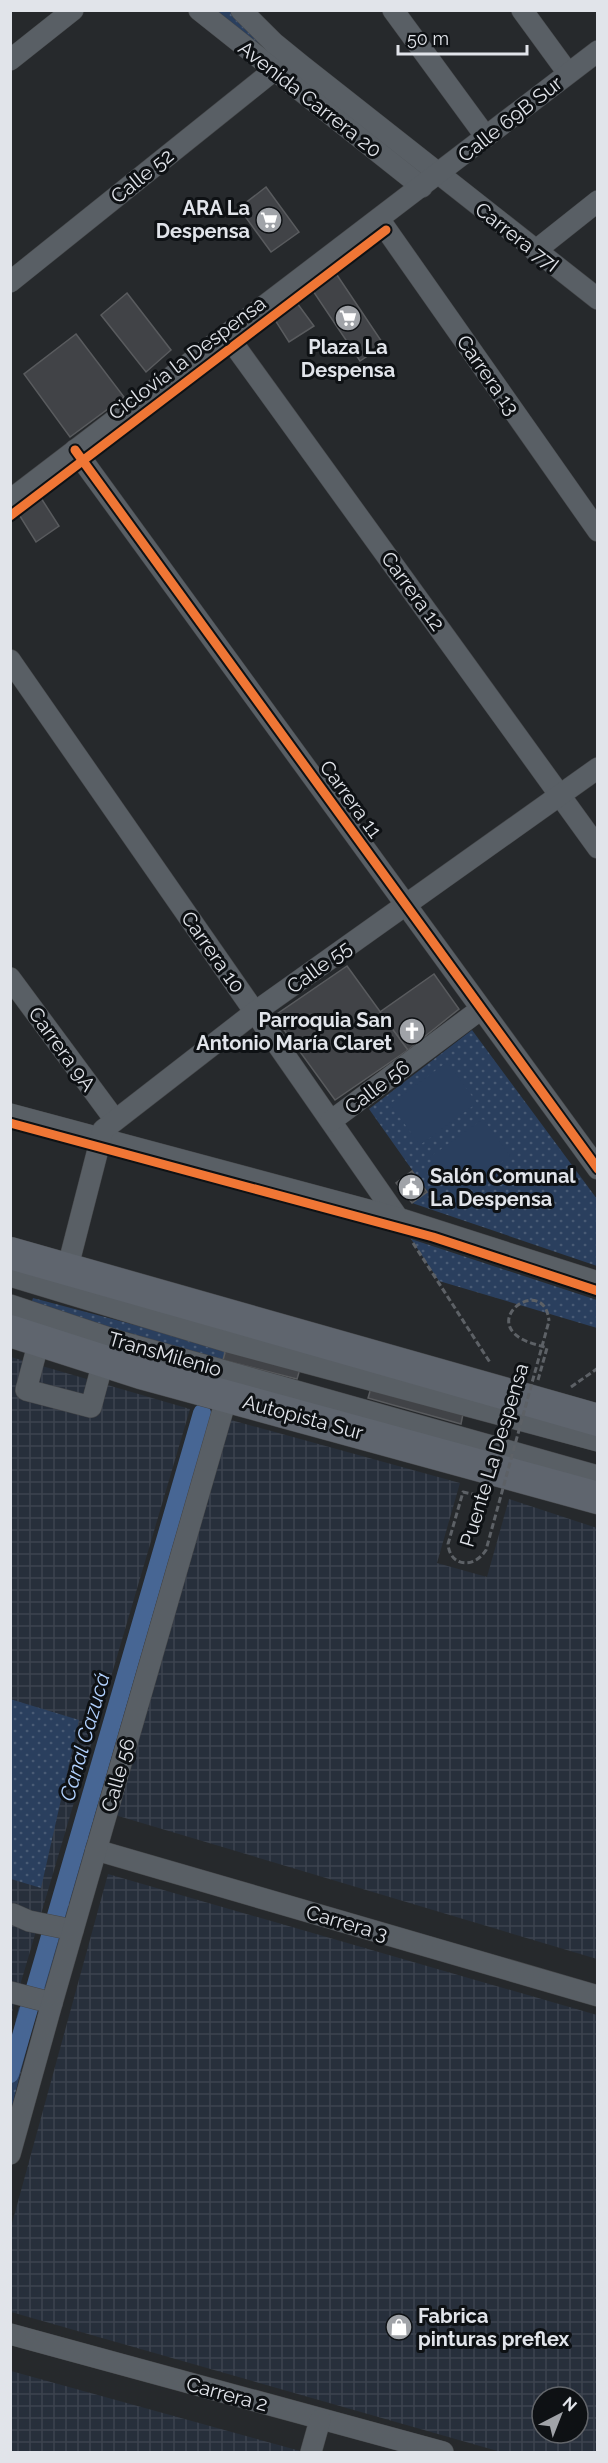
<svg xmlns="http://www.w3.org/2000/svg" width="608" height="2463" viewBox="0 0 608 2463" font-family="Raleway,sans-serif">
<defs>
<pattern id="industrial-grid" width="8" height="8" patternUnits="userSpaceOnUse" patternTransform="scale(1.5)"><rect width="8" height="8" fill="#272f3b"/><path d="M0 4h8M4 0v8" fill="none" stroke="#3c434e"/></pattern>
<pattern id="grass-dots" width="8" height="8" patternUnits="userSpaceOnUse" patternTransform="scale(1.5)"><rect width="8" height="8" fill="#2a3f5e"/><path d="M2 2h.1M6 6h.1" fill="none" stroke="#495b75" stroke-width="1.8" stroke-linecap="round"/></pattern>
</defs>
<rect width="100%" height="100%" fill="#26292c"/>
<g fill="url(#industrial-grid)" fill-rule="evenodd">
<path d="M11,1357l179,52 -179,607z"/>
<path d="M231,1420l229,63 -23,80 50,14 22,-78 88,29v431l-482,-144z"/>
<path d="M108,1874l489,141v437h-96l-490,-140v-85zM542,2397h36v36h-36z"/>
<path d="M11,2371l293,81h-293z"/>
</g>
<g fill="url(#grass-dots)">
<path d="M208,11h23l73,67z"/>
<path d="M472,1030l125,169v67l-185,-63 15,-12 -58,-82z"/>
<path d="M411,1239l186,61v28l-158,-47z"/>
<path d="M33,1298l193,51 -3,11 -98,-24 -93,-35z"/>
<path d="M195,1410l15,5 -166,578 -15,-6z"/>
<path d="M10,1699l69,21 -38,168 -30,-9z"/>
<path d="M19,2007l17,5 -25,98v-69z"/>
</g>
<g fill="#2a3f5e">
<path d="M447,1062l30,41 -57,42 -30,-41z"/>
<path d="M483,1119l27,37 -52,39 -28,-38z"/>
</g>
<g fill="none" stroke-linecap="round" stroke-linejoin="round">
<path stroke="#476694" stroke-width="18" d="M10,2074l192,-661"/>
</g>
<g fill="#414347" stroke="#595b5e" stroke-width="1.5">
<path d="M266,187l33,45 -28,20 -32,-44z"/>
<path d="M337,275l47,70 -24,16 -47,-70z"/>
<path d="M127,293l44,57 -25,22 -45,-57z"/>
<path d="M297,303l17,23 -25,16 -14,-22z"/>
<path d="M76,334l48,63 -54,40 -46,-63z"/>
<path d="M41,498l18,28 -23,16 -18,-29z"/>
<path d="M347,966l61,84 -73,50 -61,-84z"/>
<path d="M434,974l25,35 -51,41 -28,-38z"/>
<path d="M412,1171l15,21 -15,11 -16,-20z"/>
<path d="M226,1349l74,20 -3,10 -74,-19z"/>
<path d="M371,1388l92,26 -2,10 -93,-26z"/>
</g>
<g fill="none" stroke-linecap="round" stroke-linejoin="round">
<defs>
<g id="minor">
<path d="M199,10l223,177"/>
<path d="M241,10l33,33 27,22 297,234"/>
<path d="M393,10l93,127"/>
<path d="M522,10l46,63"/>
<path d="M10,60l63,-50"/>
<path d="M379,219l219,312"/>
<path d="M535,251l63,-50"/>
<path d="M10,282l263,-211"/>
<path d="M227,335l371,513"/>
<path d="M75,450l523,719"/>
<path d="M10,500l588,-449"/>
<path d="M10,660l388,558"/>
<path d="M10,978l105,142"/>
<path d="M10,1114l388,104 200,64"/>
<path d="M331,1121l150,-112"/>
<path d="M67,1270l36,-140 152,-118 343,-244"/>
<path d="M10,1276l215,65 373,100"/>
<path d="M10,1305l105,35 483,136"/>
<path d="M39,1341l-13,49 65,17 12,-45"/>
<path d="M96,1850l502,146"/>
<path d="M13,1914l16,7 44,9"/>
<path d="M10,1992l42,11"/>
<path d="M10,2154l42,-151 175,-607"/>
<path d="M10,2334l433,118"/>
<path d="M311,2452l9,-32"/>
</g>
<g id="highway">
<path d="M10,1253l588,167"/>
<path d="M10,1331l131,42 457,125"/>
</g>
</defs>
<use href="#minor" stroke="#45474a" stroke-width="22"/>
<use href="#highway" stroke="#45474a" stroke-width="33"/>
<g stroke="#5d6166" stroke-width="3" stroke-dasharray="6 3" stroke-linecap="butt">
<path d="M413,1243l78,121"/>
<path d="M538,1380l9,-32c-8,-3 -19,-5 -27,-10 -36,-23 25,-62 29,-17"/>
<path d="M571,1387l27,-19"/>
</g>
<use href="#minor" stroke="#595f65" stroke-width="21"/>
<use href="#highway" stroke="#5f656e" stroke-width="32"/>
<path stroke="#5d6166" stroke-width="3" stroke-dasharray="6 3" stroke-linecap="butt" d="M486,1497l-23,-5 -15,52c2,23 26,25 38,6l63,-229"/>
<defs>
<g id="cycleway">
<path d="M75,450l523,719"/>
<path d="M10,516l376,-286"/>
<path d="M10,1123l423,114 165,54"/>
</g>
</defs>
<use href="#cycleway" stroke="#0e1114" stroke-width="13"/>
<use href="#cycleway" stroke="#f07635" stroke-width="9"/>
</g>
<defs>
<symbol id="supermarket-disc" viewBox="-11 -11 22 22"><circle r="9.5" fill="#a0a3a8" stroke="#0e1114"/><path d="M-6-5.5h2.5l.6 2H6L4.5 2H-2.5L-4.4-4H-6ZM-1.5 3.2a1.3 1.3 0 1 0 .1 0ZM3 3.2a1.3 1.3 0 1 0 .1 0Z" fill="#fff"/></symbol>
<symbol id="church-disc" viewBox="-11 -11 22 22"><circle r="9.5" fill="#a0a3a8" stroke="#0e1114"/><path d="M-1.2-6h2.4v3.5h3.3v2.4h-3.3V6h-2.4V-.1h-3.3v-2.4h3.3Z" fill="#fff"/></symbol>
<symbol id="civic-disc" viewBox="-11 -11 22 22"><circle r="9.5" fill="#a0a3a8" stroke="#0e1114"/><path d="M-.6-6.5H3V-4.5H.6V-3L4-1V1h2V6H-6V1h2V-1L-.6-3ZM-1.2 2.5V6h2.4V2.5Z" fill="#fff"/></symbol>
<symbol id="shop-disc" viewBox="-11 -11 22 22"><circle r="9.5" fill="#a0a3a8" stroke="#0e1114"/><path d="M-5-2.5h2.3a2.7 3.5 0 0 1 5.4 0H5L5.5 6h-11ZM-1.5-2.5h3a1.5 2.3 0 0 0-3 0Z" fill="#fff"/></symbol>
</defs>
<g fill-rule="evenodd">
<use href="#supermarket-disc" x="254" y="205" width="30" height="30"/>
<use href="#supermarket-disc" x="333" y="303" width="30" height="30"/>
<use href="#church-disc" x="397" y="1016" width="30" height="30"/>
<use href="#civic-disc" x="396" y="1172" width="30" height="30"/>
<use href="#shop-disc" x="384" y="2312" width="30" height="30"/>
</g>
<g text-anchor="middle" stroke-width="6" stroke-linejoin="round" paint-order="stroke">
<g font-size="20" fill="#e1e4ea" stroke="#0e1114">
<text transform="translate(310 99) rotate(38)" y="7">Avenida Carrera 20</text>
<text transform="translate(510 119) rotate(-38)" y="7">Calle 69B Sur</text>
<text transform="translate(142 176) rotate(-39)" y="7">Calle 52</text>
<text transform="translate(517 237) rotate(38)" y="7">Carrera 77I</text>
<text transform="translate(187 358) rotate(-37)" y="7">Ciclovía la Despensa</text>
<text transform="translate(488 375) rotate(55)" y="7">Carrera 13</text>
<text transform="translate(413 591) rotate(54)" y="7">Carrera 12</text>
<text transform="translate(351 799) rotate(54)" y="7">Carrera 11</text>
<text transform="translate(213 952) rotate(55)" y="7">Carrera 10</text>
<text transform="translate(319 967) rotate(-36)" y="7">Calle 55</text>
<text transform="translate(62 1049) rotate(54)" y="7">Carrera 9A</text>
<text transform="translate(377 1087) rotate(-37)" y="7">Calle 56</text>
<text transform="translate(165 1354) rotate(16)" y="7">TransMilenio</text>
<text transform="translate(303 1417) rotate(15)" y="7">Autopista Sur</text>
<text transform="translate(494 1455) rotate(-73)" y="7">Puente La Despensa</text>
<text transform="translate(118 1775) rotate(-74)" y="7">Calle 56</text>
<text transform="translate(347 1923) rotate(16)" y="7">Carrera 3</text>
<text transform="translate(227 2394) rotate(15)" y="7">Carrera 2</text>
</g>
<g font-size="20" font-weight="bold" fill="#e1e4ea" stroke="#0e1114" text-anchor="end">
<text x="250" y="215">ARA La<tspan x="250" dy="23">Despensa</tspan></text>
<text x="348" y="354" text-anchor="middle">Plaza La<tspan x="348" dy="23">Despensa</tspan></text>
<text x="392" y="1027">Parroquia San<tspan x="392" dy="23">Antonio María Claret</tspan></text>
<text x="430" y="1183" text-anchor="start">Salón Comunal<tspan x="430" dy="23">La Despensa</tspan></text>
<text x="418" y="2323" text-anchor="start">Fabrica<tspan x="418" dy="23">pinturas preflex</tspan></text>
</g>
<g font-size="21" font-style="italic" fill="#b2d1fe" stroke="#0e1114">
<text transform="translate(85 1737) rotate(-74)" y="7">Canal Cazucá</text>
</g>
</g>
<rect width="608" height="2463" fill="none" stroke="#e1e4ea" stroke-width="24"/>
<g transform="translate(560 2415) rotate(42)"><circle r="28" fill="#0e1114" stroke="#62656a" stroke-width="1.5"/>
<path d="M0-4.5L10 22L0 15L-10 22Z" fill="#a0a3a8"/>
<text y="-9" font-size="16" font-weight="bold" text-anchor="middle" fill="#e1e4ea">N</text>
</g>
<path d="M398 45v9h129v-9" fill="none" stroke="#e1e4ea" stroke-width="3"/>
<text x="407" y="45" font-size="18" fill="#e1e4ea" stroke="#0e1114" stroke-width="4.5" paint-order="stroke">50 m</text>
</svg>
